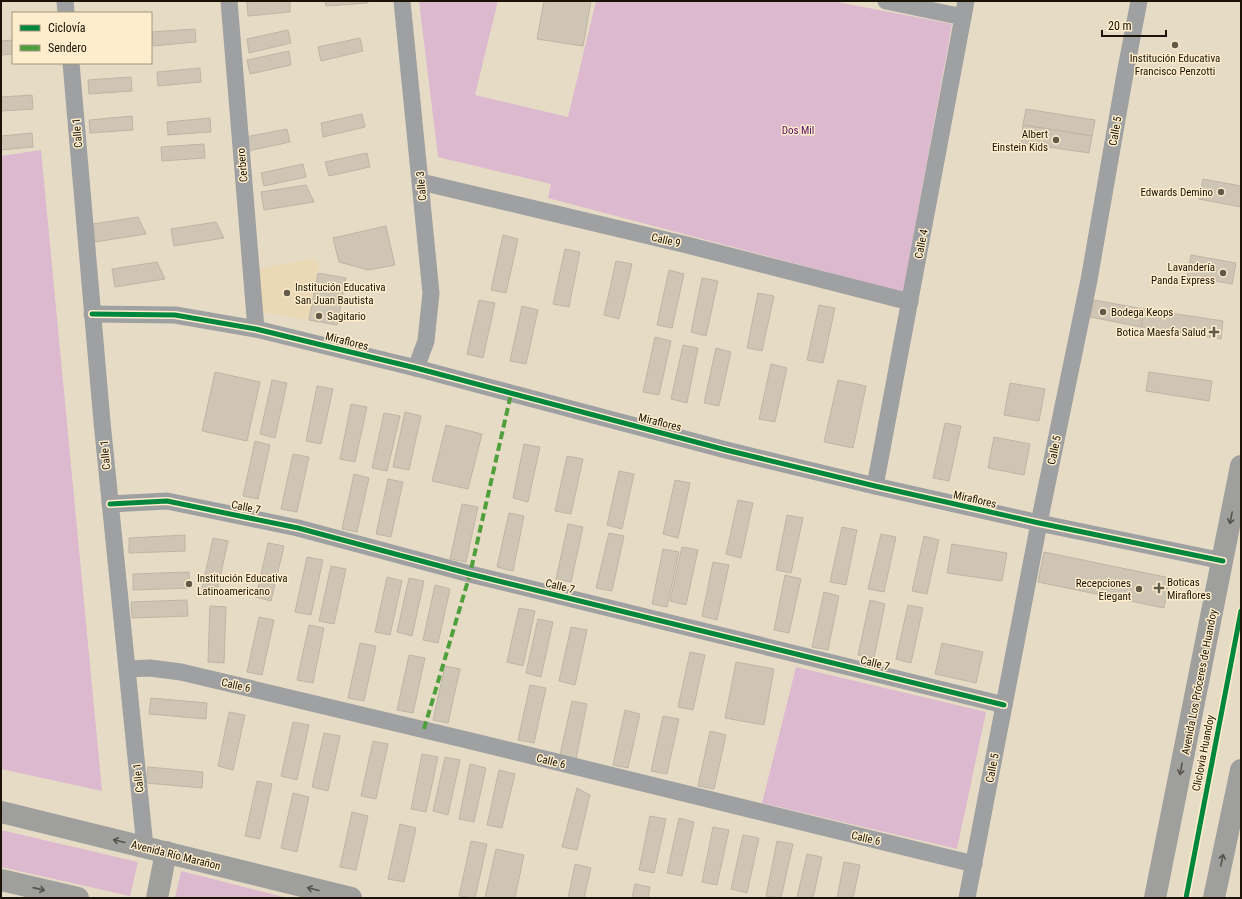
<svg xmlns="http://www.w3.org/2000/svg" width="1242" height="899" viewBox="0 0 1242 899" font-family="'Roboto Condensed',sans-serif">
<rect width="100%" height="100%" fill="#e6dbc5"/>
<path fill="#ebd9b6" d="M313,259l6,4 -10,57 -47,-8 -4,-43z"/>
<g fill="#ddb9cf">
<path d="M419,1h79l-23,94 93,22 28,-116h236l120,23 -49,268 -355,-94 3,-14 -113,-27z"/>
<path d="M41,150l61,641 -101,-22v-613z"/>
<path d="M796,667l190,45 -29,137 -195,-46z"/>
<path d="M1,830l137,32 -8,34 -129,-29z"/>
<path d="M181,871l106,27h-112z"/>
</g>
<g fill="#cec5b4" stroke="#beb5a4">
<path d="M256,1h34v11l-42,4 -1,-14z"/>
<path d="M325,1h43v2l-42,3z"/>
<path d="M544,1h47l-8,45 -46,-7z"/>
<path d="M195,29l1,13 -43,4 -1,-14z"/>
<path d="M288,30l3,13 -42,10 -2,-14z"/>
<path d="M360,38l3,13 -42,10 -3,-14z"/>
<path d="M13,40v14l-12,1v-14z"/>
<path d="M289,51l2,14 -41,9 -3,-14z"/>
<path d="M200,68l1,14 -43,4 -1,-14z"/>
<path d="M131,77l1,14 -43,3 -1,-14z"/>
<path d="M32,95l1,14 -32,2v-14z"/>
<path d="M1026,109l69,11 -3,16 -69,-11z"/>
<path d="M362,114l3,13 -42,10 -2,-14z"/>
<path d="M132,116l1,14 -43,3 -1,-13z"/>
<path d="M210,118l1,14 -43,3 -1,-13z"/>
<path d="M1023,125l69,11 -3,17 -68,-10z"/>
<path d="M287,129l3,13 -42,9 -3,-14z"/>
<path d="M32,133l1,14 -32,3v-14z"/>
<path d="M204,144l1,14 -43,3 -1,-14z"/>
<path d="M367,153l3,14 -41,9 -4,-14z"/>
<path d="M303,164l3,13 -42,9 -3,-13z"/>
<path d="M1203,179l38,7v21l-42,-8z"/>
<path d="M306,185l8,17 -50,8 -3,-18z"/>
<path d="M138,217l8,17 -51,8 -2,-18z"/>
<path d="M216,222l8,16 -50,8 -3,-17z"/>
<path d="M386,226l9,39 -27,5 -29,-8 -6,-24z"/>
<path d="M503,235l15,4 -12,54 -15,-3z"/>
<path d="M565,249l15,3 -11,55 -16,-3z"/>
<path d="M1191,255l45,8 -4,21 -45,-8z"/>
<path d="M616,261l16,3 -13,55 -15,-4z"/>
<path d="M157,262l8,17 -50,8 -3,-18z"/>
<path d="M669,270l15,4 -12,54 -15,-3z"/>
<path d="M318,273l28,5 -9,47 -28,-5z"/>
<path d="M702,278l16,3 -12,55 -15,-4z"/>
<path d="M758,293l16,3 -12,55 -15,-3z"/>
<path d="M479,300l16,3 -12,55 -16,-4z"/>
<path d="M1094,300l50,9 -3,18 -51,-10z"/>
<path d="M819,305l16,3 -12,55 -16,-3z"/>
<path d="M522,306l16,4 -12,54 -16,-3z"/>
<path d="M1144,309l79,12 -2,18 -80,-12z"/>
<path d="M655,337l16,4 -12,54 -16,-3z"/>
<path d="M683,345l15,3 -11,55 -16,-4z"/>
<path d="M716,348l15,4 -12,54 -15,-3z"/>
<path d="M771,364l16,4 -12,54 -16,-3z"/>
<path d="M215,372l45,10 -13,59 -45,-10z"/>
<path d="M1149,372l63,9 -3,20 -63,-10z"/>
<path d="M272,380l15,3 -12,55 -15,-4z"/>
<path d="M838,380l28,6 -13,62 -29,-6z"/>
<path d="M1010,383l35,6 -6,32 -35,-6z"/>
<path d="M317,386l16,3 -12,55 -15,-3z"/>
<path d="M351,404l16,3 -12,55 -15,-3z"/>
<path d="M405,412l16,4 -12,54 -16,-3z"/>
<path d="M384,413l16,3 -13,55 -15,-3z"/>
<path d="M945,423l16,3 -12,55 -16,-3z"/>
<path d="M446,425l36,9 -14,55 -36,-8z"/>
<path d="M994,437l36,7 -6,31 -36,-7z"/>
<path d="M255,441l15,4 -12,54 -15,-3z"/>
<path d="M524,444l16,3 -12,55 -15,-4z"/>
<path d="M293,454l16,3 -12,55 -16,-3z"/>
<path d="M567,456l16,3 -12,55 -16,-3z"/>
<path d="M619,471l15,3 -12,55 -15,-4z"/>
<path d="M354,474l15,4 -12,54 -15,-3z"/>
<path d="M388,479l15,3 -12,55 -15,-3z"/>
<path d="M675,480l15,3 -12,55 -15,-4z"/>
<path d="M738,500l15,3 -12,55 -15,-4z"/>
<path d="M462,504l16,3 -12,55 -16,-3z"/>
<path d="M509,513l15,3 -11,55 -16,-4z"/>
<path d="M787,515l16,3 -12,55 -15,-3z"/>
<path d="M568,524l15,3 -12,55 -15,-3z"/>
<path d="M842,527l15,3 -11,55 -16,-3z"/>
<path d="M609,533l15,3 -12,55 -16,-3z"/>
<path d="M881,534l15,3 -12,55 -16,-3z"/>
<path d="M185,535v16l-56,2v-15z"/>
<path d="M924,536l15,4 -12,54 -15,-3z"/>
<path d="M213,538l15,3 -12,55 -15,-3z"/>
<path d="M268,543l16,3 -13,55 -15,-4z"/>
<path d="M952,544l55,9 -5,28 -55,-8z"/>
<path d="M682,547l16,3 -12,55 -16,-4z"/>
<path d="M663,549l16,3 -12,55 -15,-3z"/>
<path d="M1044,552l126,26 -6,30 -126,-26z"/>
<path d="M307,557l16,3 -12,55 -16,-3z"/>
<path d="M713,562l16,3 -12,55 -15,-4z"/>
<path d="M331,566l15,3 -12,55 -15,-3z"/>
<path d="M189,572l1,16 -57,2v-16z"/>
<path d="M785,575l16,4 -12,54 -15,-3z"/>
<path d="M387,577l15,4 -12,54 -15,-3z"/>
<path d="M409,578l15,3 -12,55 -15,-4z"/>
<path d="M435,585l15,4 -12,54 -15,-3z"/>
<path d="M824,592l15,4 -11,54 -16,-3z"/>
<path d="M187,600l1,16 -56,2 -1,-16z"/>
<path d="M870,600l15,4 -11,54 -16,-3z"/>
<path d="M908,605l15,3 -12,55 -15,-4z"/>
<path d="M210,606l16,1 -2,56 -16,-1z"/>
<path d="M519,608l16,3 -12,55 -16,-4z"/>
<path d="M259,617l15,3 -12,55 -15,-3z"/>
<path d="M538,619l15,3 -12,55 -15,-4z"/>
<path d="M309,625l15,3 -11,55 -16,-3z"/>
<path d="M571,627l16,3 -12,55 -16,-4z"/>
<path d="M360,643l16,3 -12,55 -16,-3z"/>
<path d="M942,643l41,9 -7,31 -41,-9z"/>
<path d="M690,652l15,3 -12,55 -15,-3z"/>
<path d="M409,655l16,3 -12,55 -16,-3z"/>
<path d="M736,662l38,7 -10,56 -39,-7z"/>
<path d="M445,666l15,3 -12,54 -15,-3z"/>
<path d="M530,685l16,3 -12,55 -16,-3z"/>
<path d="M151,698l56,5 -1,16 -57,-5z"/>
<path d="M572,701l15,3 -11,55 -16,-4z"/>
<path d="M625,710l15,4 -12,54 -15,-3z"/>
<path d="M229,712l16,3 -12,55 -15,-4z"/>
<path d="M663,716l16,3 -12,55 -16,-3z"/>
<path d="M293,722l16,3 -12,55 -16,-4z"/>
<path d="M710,731l16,4 -12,54 -16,-3z"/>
<path d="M324,733l16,3 -12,55 -16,-4z"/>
<path d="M373,741l15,3 -12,55 -15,-3z"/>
<path d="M422,754l16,3 -12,55 -15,-3z"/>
<path d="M445,757l15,3 -12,55 -15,-4z"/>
<path d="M470,764l16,4 -12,54 -15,-3z"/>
<path d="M148,767l55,5 -1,16 -56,-5z"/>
<path d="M499,770l16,4 -13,54 -15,-3z"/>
<path d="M257,781l15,3 -12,55 -15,-3z"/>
<path d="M577,788l13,7 -13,55 -15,-3z"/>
<path d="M293,793l16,4 -12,55 -16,-4z"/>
<path d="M352,812l16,4 -12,54 -16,-3z"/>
<path d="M650,816l16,3 -12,54 -15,-3z"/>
<path d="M679,818l15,4 -12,54 -15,-3z"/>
<path d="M400,824l16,4 -12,54 -16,-3z"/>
<path d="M713,827l16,3 -12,55 -15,-3z"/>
<path d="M743,835l16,3 -12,55 -16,-4z"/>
<path d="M471,841l16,3 -12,54 -16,-2z"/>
<path d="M777,841l16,3 -12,54 -15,-2z"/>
<path d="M496,849l28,6 -9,43h-30z"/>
<path d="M807,854l15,3 -9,41h-16z"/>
<path d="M844,862l16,3 -7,33h-16z"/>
<path d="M575,864l16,4 -7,30h-16z"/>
<path d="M635,884l15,3 -2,11h-16z"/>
</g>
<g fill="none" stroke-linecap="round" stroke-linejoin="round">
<g stroke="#9fa0a1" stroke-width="17">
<path d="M65,1l1,12"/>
<path d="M229,1l27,328"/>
<path d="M402,1l29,292 -5,48 -10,27"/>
<path d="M886,1l77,16"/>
<path d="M71,63l31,359 43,425"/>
<path d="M421,182l266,63 223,57"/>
<path d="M92,314l83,1 81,14 160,39 310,82 149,36 164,37 184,38"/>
<path d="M875,486l91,-485"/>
<path d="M110,504l57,-3 131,27 172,46 534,131"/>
<path d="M127,669l23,-1 31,4 290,69 503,123"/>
<path d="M967,898l72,-375 50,-243 36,-206 14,-73"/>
</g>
<g stroke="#9f9f9d" stroke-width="22">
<path d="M1,812l350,86"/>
<path d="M1,880l77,18"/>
<path d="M157,898l9,-46"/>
<path d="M1155,898l86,-432"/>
<path d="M1214,898l27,-128"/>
</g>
<path stroke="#4fa03d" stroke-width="4" stroke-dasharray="8 4" stroke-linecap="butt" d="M424,729l46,-155 41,-180"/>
<defs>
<g id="cycleway">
<path d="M92,314l83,1 81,14 160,39 310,82 149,36 164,37 184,38"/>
<path d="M110,504l57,-3 131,27 172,46 534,131"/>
<path d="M1186,898l55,-287"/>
</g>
</defs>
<use href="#cycleway" stroke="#fdedcd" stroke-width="8"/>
<use href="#cycleway" stroke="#00873e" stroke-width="5"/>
</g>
<defs><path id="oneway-shaft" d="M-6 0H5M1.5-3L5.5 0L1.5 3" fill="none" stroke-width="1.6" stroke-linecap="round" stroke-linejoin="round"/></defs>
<g stroke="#56534a">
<use href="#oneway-shaft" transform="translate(1231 518) rotate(101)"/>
<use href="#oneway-shaft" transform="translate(1181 769) rotate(101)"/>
<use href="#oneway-shaft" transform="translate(119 841) rotate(-166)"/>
<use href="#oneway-shaft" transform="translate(1222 860) rotate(-78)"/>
<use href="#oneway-shaft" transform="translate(39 889) rotate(13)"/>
<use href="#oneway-shaft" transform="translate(313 889) rotate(-166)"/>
</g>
<g fill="#625a49" stroke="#fdedcd" stroke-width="1.5">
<circle cx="1175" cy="45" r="4"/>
<circle cx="1056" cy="140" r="4"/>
<circle cx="1221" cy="192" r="4"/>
<circle cx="1223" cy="273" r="4"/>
<circle cx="287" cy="293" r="4"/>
<circle cx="1103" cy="312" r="4"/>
<circle cx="319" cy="316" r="4"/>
<path d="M1212 326h4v4h4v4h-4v4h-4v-4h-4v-4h4z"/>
<circle cx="189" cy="584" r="4"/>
<path d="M1157 582h4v4h4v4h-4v4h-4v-4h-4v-4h4z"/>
<circle cx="1139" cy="589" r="4"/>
</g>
<g text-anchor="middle" stroke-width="3" stroke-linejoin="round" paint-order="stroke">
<g font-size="11" fill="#1b1406" stroke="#fdedcd" text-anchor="end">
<text x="1175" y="62" text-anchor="middle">Institución Educativa<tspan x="1175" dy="13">Francisco Penzotti</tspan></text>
<text x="1048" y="138">Albert<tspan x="1048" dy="13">Einstein Kids</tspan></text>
<text x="1213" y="196">Edwards Demino</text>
<text x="1215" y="271">Lavandería<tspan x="1215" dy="13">Panda Express</tspan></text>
<text x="295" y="291" text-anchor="start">Institución Educativa<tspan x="295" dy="13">San Juan Bautista</tspan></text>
<text x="1111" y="316" text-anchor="start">Bodega Keops</text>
<text x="327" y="320" text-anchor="start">Sagitario</text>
<text x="1206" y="336">Botica Maesfa Salud</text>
<text x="197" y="582" text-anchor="start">Institución Educativa<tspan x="197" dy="13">Latinoamericano</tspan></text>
<text x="1167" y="586" text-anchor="start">Boticas<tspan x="1167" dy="13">Miraflores</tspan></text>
<text x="1131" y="587">Recepciones<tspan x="1131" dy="13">Elegant</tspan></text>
</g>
<g font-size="11" fill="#5c0c61" stroke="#fdedcd">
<text x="798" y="134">Dos Mil</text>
</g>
<g font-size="11" fill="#1b1406" stroke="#fdedcd">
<text transform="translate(1115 131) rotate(-80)" y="4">Calle 5</text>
<text transform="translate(77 133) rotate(-95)" y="4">Calle 1</text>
<text transform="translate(242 165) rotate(-95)" y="4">Cerbero</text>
<text transform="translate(421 186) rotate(-95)" y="4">Calle 3</text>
<text transform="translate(666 240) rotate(13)" y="4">Calle 9</text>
<text transform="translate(921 244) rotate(-79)" y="4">Calle 4</text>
<text transform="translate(347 341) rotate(14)" y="4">Miraflores</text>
<text transform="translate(660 422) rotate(14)" y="4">Miraflores</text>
<text transform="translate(1054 450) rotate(-78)" y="4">Calle 5</text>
<text transform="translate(105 455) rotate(-95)" y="4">Calle 1</text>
<text transform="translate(975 499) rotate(13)" y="4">Miraflores</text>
<text transform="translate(246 507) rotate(12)" y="4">Calle 7</text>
<text transform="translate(560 586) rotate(14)" y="4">Calle 7</text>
<text transform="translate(875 663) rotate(14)" y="4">Calle 7</text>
<text transform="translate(1199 682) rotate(-79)" y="4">Avenida Los Próceres de Huandoy</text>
<text transform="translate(236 685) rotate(13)" y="4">Calle 6</text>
<text transform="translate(1203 753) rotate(-79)" y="4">Cliclovia Huandoy</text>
<text transform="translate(551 761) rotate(14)" y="4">Calle 6</text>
<text transform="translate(992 768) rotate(-79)" y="4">Calle 5</text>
<text transform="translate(138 778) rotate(-96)" y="4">Calle 1</text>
<text transform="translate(866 838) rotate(13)" y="4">Calle 6</text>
<text transform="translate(176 855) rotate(14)" y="4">Avenida Río Marañon</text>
</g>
</g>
<rect width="1242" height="899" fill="none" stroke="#1b1406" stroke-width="4"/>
<rect x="12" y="12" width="140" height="52" fill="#fdedcd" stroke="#a3967d"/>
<rect x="20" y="25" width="20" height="6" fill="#00873e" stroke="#a3967d"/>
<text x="48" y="32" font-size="12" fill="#1b1406">Ciclovía</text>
<rect x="20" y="45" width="20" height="6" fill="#4fa03d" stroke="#a3967d"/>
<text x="48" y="52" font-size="12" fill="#1b1406">Sendero</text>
<path d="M1102 30v6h64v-6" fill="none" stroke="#1b1406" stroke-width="2"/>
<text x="1108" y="30" font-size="12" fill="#1b1406" stroke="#fdedcd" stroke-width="3" paint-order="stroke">20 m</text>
</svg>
